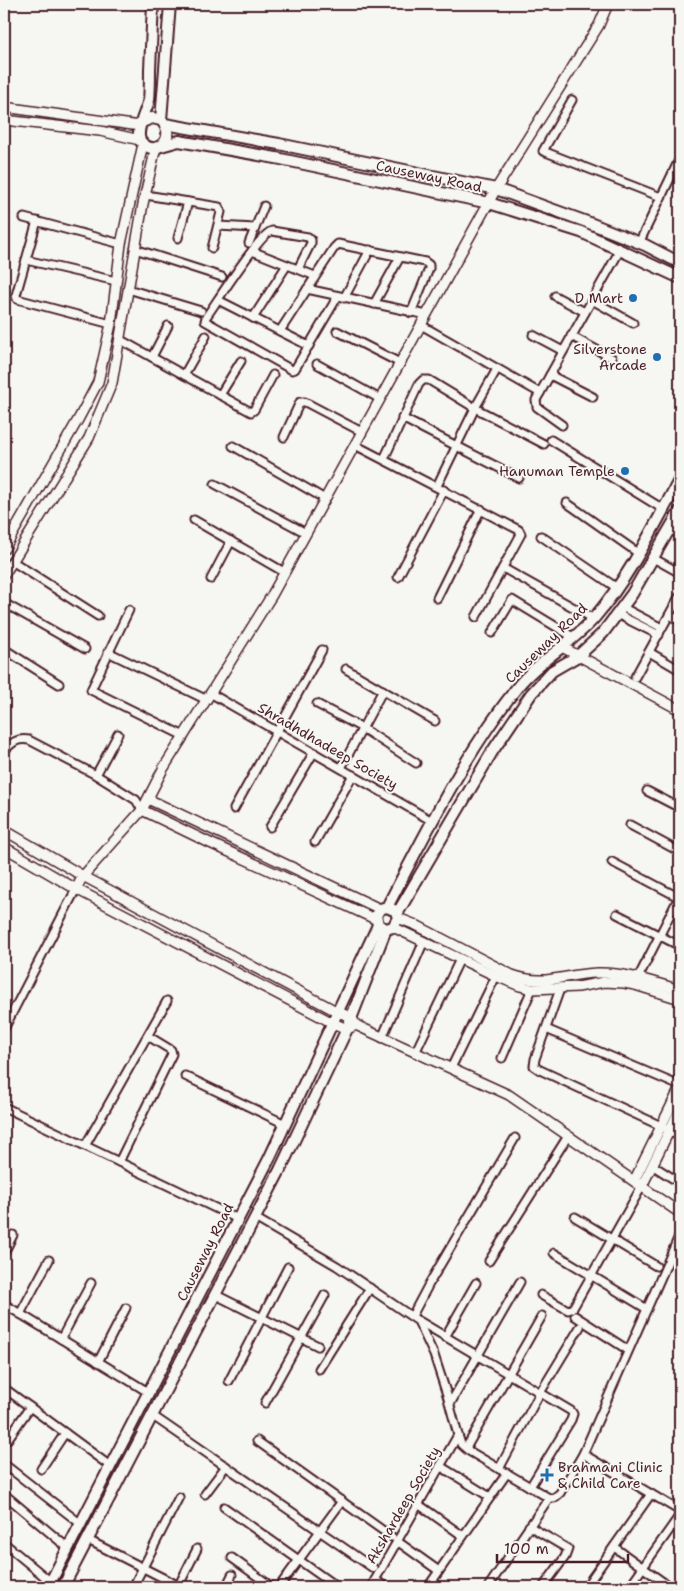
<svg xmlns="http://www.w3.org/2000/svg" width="684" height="1591" viewBox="0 0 684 1591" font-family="'Shantell Sans',sans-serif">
<rect width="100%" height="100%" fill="#f6f6f2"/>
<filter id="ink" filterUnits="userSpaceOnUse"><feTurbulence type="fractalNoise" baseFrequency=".02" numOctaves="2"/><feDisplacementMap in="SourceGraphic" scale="10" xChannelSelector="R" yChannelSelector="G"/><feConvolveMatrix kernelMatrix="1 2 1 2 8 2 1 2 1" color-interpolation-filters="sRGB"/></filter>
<g filter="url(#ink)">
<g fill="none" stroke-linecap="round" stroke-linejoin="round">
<defs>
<g id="minor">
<path d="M572,100l-29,51 118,46"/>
<path d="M146,195l73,12 2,5 -9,36"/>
<path d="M24,218l97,26"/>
<path d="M37,221l-21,74 1,4 94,25"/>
<path d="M218,226l37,2"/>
<path d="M178,238l10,-36"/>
<path d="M249,243l15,-37"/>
<path d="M639,243l41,-85"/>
<path d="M135,249l87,28"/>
<path d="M252,251l63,25"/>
<path d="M26,260l90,21"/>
<path d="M298,269l13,-26v-3l-3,-3 -36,-6c-13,3 -55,71 -66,86l-1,4 87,49 3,-1 43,-73"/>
<path d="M128,289l73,22"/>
<path d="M307,289l120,26"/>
<path d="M555,296l30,16"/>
<path d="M344,298l26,-48"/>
<path d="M218,300l91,46"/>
<path d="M592,300l41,23"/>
<path d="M374,304l26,-47"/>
<path d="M253,318l34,-53"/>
<path d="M421,325l119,68"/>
<path d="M280,331l54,-83 4,-4 87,18 4,3v4l-18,44"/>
<path d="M337,331l63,32"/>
<path d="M533,335l30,16"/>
<path d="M571,336l41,22"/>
<path d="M119,339l132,73 3,-2 19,-35"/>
<path d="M152,357l16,-31"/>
<path d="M317,364l63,35"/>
<path d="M184,375l22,-39"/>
<path d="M550,375l43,22"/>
<path d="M220,395l21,-34"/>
<path d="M402,418l117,60"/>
<path d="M562,425l-25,-18 -1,-7 84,-150"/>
<path d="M284,437l16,-35h5l57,30"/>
<path d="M551,440l112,69"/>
<path d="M355,445l164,85 2,4 -45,83"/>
<path d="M233,446l92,53"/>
<path d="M384,459l35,-75 4,-4h6l46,28 69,36"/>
<path d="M215,484l91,49"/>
<path d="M437,486l38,-78 22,-39"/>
<path d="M567,503l71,50"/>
<path d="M194,520l90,52"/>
<path d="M670,529l10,6"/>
<path d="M541,536l76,52"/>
<path d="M653,558l27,15"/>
<path d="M12,561l86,55"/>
<path d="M503,568l91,51"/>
<path d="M398,577l46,-87"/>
<path d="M211,579l20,-38"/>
<path d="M437,598l44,-89"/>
<path d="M4,603l81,46"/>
<path d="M622,607l40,21"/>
<path d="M129,610l-38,80 93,46"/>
<path d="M617,614l42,21"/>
<path d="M670,615l10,6"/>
<path d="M492,633l20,-33 61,37"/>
<path d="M4,649l55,35"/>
<path d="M108,652l99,48"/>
<path d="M649,652l31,18"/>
<path d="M346,669l89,52"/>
<path d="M635,677l44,-80"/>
<path d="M210,693l222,128"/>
<path d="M317,704l45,24 54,35"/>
<path d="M4,751c8,-8 12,-13 25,-11l67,35 40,25 6,10"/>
<path d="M341,768l42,-78"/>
<path d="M96,775l22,-41"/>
<path d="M647,791l33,17"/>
<path d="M234,809l88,-159"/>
<path d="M630,825l50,27"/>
<path d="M270,827l44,-75"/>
<path d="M315,842l38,-67"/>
<path d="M612,862l68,36"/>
<path d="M617,914l63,32"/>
<path d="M638,978l42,-83"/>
<path d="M560,989l-25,70 -1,7 6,4 121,56 19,11"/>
<path d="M4,1029l72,-140"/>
<path d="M546,1029l134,57"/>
<path d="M382,1038l42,-97"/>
<path d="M415,1053l45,-94"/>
<path d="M502,1058l30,-69"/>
<path d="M451,1068l45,-92"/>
<path d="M185,1076l100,48"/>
<path d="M4,1107l234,112"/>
<path d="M85,1146l82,-145"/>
<path d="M119,1162l53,-108 -1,-4 -23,-14"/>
<path d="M652,1165l28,18"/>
<path d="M575,1217l81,49"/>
<path d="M255,1218l82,48 81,55 16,34 13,40 11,40 3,9 8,7 80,47h5l6,-5 23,-39 97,-220"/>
<path d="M4,1253l9,-18"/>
<path d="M554,1253l93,56"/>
<path d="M489,1261l79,-125"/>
<path d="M216,1295l102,51"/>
<path d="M541,1295l27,15 5,-2 69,-122"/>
<path d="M4,1304l144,88"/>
<path d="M20,1314l29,-54"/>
<path d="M412,1316l17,-32 86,-146"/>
<path d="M575,1316l53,34"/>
<path d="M419,1321l152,90 2,3 -2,6 -41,67"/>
<path d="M445,1337l31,-54"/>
<path d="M61,1339l30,-56"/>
<path d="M98,1362l28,-54"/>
<path d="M319,1369l51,-81"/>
<path d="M229,1381l59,-114"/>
<path d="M4,1388l106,78"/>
<path d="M265,1403l60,-108"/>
<path d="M450,1404l70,-122"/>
<path d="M153,1416l220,152"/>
<path d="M7,1440l23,-33"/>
<path d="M257,1441l135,96"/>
<path d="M466,1448l76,-132"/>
<path d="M583,1454l97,57"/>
<path d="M4,1464l77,60"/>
<path d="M440,1466l50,31"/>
<path d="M41,1469l24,-36"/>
<path d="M499,1469l41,-76 40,-66"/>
<path d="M4,1494l64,54"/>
<path d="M205,1494l21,-28"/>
<path d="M418,1504l45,32"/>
<path d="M224,1507l113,80"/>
<path d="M529,1526l39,23 -3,8 -22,30"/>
<path d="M88,1540l93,47"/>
<path d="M397,1541l42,30"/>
<path d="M4,1543l47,39"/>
<path d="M614,1547l56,40"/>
<path d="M232,1558l40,29"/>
<path d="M375,1580l12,7"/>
<path d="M587,1585l64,-91"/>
<path d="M133,1587l46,-90"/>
<path d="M178,1587l19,-38"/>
<path d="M226,1587l6,-12"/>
<path d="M279,1587l63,-86"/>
<path d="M371,1587l87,-152"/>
<path d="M428,1587l79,-114"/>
<path d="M488,1587l61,-89"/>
<path d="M629,1587l51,-72"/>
<path d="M676,1587l4,-6"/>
</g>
<g id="tertiary">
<path d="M4,107l136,19"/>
<path d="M4,120l96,11 40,9"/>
<path d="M4,549l75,-131 19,-36 13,-58 10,-80 22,-100"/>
<path d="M4,575l85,-137 23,-55 31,-179 13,-57"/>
<path d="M562,647l118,63"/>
<path d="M148,799l232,110"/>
<path d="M142,810l68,33 165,76"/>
<path d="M4,830l79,46 255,136 13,5 5,8 4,2 149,68 171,118"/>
<path d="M4,847l72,42 257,134 14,6 7,-3"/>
<path d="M76,889l7,-13 59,-66 21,-41 109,-174 224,-406 103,-164 9,-21"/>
<path d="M398,918l18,7 96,50c33,12 52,-1 85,-2 28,-1 56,9 83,17"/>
<path d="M393,927l103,49 24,10 12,3 46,-2 26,-5 20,1 11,2 45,14"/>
<path d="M634,1181l46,-93"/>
<path d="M642,1186l38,-77"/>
</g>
<g id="secondary">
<path d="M161,120l9,-116"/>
<path d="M142,122l10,-4 9,2c17,17 -4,38 -19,23 -9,-9 4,-31 7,-43 1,-10 1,-21 1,-31 1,-22 2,-43 3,-65"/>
<path d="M165,124l114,20 217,45 91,33 58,23 35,18"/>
<path d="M161,146l18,-5 97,17 213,45 92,29 99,46"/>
<path d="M387,907l9,4 2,7 -5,9 -7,2 -8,-4 -2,-10 4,-6 7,-2c40,-76 78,-154 132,-222 21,-26 54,-42 76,-68 35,-41 59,-91 85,-138"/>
<path d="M397,914l95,-162 39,-58 21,-23 26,-15 25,-23 29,-39 48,-83"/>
<path d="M48,1587l221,-428 109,-234"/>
<path d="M63,1587l217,-417 67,-141 39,-100"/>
</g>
</defs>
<use href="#minor" stroke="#4a1f2b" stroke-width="11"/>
<use href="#tertiary" stroke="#4a1f2b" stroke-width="12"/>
<use href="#secondary" stroke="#4a1f2b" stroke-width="14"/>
<use href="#minor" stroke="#f6f6f2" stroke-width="7"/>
<use href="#tertiary" stroke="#f6f6f2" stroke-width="9"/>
<use href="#secondary" stroke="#f6f6f2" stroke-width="10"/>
</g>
</g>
<g fill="#1f6fb2" stroke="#f6f6f2" stroke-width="2">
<circle cx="633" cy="298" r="5"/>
<circle cx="657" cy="357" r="5"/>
<circle cx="625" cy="471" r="5"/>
<path d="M544.5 1467.5h5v5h5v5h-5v5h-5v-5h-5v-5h5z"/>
</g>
<g text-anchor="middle" stroke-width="4" stroke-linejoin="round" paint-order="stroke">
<g font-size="14" fill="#4a1f2b" stroke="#f6f6f2">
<text transform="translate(429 176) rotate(12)" y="5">Causeway Road</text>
<text transform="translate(546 643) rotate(-44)" y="5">Causeway Road</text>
<text transform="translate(328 746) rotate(30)" y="5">Shradhdhadeep Society</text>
<text transform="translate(205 1252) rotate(-63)" y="5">Causeway Road</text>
<text transform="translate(403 1505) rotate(-60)" y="5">Akshardeep Society</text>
</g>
<g font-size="14" fill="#4a1f2b" stroke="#f6f6f2" text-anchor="end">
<text x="623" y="303">D Mart</text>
<text x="647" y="354">Silverstone<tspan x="647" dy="16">Arcade</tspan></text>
<text x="615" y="476">Hanuman Temple</text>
<text x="558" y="1472" text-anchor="start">Brahmani Clinic<tspan x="558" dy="16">&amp; Child Care</tspan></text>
</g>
</g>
<rect width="684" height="1591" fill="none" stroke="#f6f6f2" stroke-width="20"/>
<rect x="10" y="10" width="664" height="1571" fill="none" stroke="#4a1f2b" stroke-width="2" filter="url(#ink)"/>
<path d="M497 1554v8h131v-8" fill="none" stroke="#4a1f2b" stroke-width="2.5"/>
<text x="504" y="1554" font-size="15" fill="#4a1f2b" stroke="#f6f6f2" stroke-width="4" paint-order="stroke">100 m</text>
</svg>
